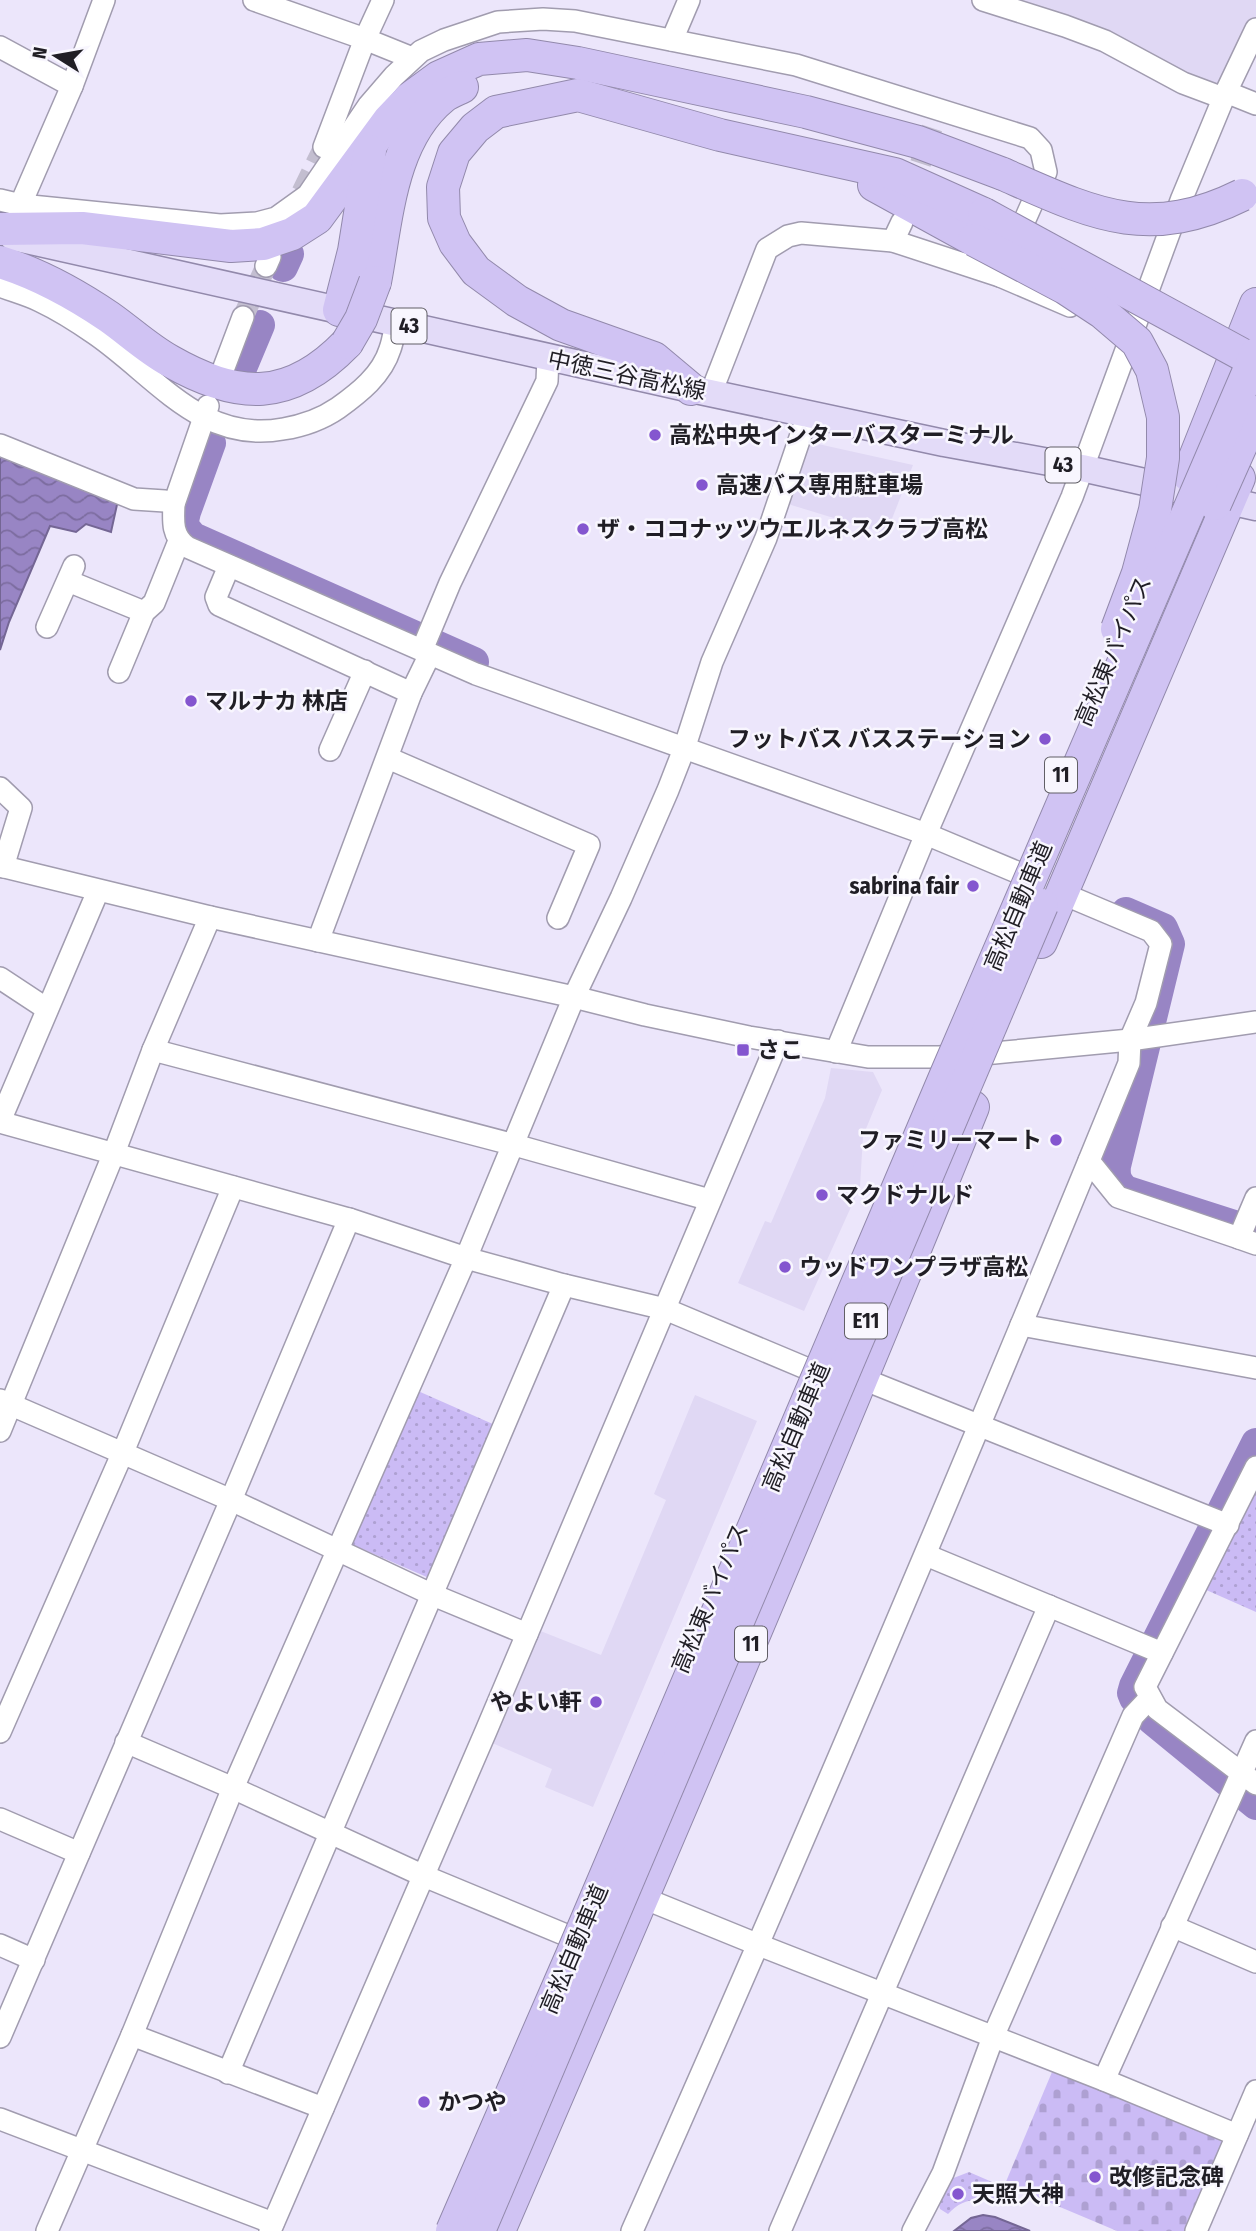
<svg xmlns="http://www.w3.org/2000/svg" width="1256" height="2231" viewBox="0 0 1256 2231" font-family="'Fira Sans Condensed','Noto Sans JP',sans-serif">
<defs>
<pattern id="grass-dots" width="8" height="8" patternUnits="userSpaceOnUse" patternTransform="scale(1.75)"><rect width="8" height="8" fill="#cbbbf5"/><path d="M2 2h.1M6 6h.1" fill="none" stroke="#aea0d2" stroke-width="1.8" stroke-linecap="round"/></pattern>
<pattern id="cemetery-stones" width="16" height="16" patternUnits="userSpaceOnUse" patternTransform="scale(1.75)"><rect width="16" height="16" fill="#cbbbf5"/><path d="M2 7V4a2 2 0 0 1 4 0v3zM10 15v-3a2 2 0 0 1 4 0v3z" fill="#aea0d2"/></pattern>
<pattern id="water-waves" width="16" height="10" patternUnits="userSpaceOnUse" patternTransform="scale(1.75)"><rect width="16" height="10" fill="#9885c4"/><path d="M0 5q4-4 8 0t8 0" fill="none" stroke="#7c6c9f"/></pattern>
</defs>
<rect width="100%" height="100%" fill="#ece6fb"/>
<g fill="#e0d8f4">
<path d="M1000,0h256v17l-36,73z"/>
<path d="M809,442l104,23 -27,69 -98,-30z"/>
<path d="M831,1068l42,4 9,18 -19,46 -3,51 -56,124 -66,-28 27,-62 6,2 54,-125z"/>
<path d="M695,1395l62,26 -164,386 -48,-20 7,-18 -62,-27 48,-112 63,25 65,-155 -12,-6z"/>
</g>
<g fill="url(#grass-dots)">
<path d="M418,1391l77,34 -66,153 -78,-34z"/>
<path d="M1256,1487v125l-52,-23z"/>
<path d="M969,2172l30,13 2,7 -7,10c-20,-4 -32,-3 -46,12l-8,-5 -1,-5 12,-25z"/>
</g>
<path fill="url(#cemetery-stones)" d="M1052,2072l168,64 3,11 -38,84h-68l-112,-47z"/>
<g fill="url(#water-waves)" stroke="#746694" stroke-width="2">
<path d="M0,453l118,47 -7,32 -25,-8 -10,8 -26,-6 -41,96 -9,28z"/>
<path d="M983,2215l12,2 35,14h-76l17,-13z"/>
</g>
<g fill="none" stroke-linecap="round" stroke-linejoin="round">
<g stroke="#9885c4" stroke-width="30">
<path d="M283,267l6,-13"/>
<path d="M242,368l18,-43"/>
<path d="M211,443l-25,69 -3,13 10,12 281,125"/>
<path d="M1126,912l37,16 7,16 -54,222c-1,11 1,16 9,24l131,42"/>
<path d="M1256,1443l-122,243 -2,7 2,5 18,22 104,85"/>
</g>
<g stroke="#c3bed0" stroke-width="21" stroke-dasharray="21 10" stroke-linecap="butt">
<path d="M302,192l22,-45"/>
<path d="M911,193l21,-65"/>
<path d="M243,317l23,-51"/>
</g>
<defs>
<g id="minor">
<path d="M254,0l111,39 47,19"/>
<path d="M983,0l82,26 40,15 78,42 40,15"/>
<path d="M672,40l17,-40"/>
<path d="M0,47l72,39"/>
<path d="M1226,92l30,12"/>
<path d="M324,147l41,-108 18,-39"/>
<path d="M0,200l21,5 199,20 37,-2 19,-5 32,-23 61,-90 25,-29 27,-25 23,-11 54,-18 45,-3 32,2 221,44 234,73 11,12 5,22 -46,104 70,30"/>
<path d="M19,208l53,-122 32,-86"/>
<path d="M893,241l9,-19"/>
<path d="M266,266l4,-9"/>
<path d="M0,286c13,5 28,9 40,15 19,9 38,21 55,33 61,42 106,110 188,95 19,-3 39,-10 55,-21 21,-15 44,-33 52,-59 3,-8 4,-17 6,-26"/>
<path d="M223,370l20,-53"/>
<path d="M711,393l56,-144 21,-13 13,-3 92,8 107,35"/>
<path d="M208,406l-34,98c-1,18 -2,32 13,43l289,127 450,160 93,39"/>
<path d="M0,445l134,54 31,2 9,3"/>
<path d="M229,566l-13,31 3,8 192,88"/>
<path d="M68,581l76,31"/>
<path d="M47,627l27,-61"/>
<path d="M422,650l28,-67 97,-202 1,-23"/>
<path d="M119,672l25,-60 10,-9 25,-62"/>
<path d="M330,750l35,-79"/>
<path d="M388,758l201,87 -31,73"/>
<path d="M0,788l21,20 -18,59"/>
<path d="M0,866l210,51 364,80 71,18 104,22 119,20h71l55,-4 136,-13 126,-18"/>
<path d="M318,941l93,-248 19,-39"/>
<path d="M0,978l47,31"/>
<path d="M153,1050l358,94 199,56"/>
<path d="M836,1052l90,-218 146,-337 110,-299 44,-106 30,-63"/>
<path d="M0,1121l98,-230"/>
<path d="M0,1122l349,97 117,39 98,27 101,24 143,60"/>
<path d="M1089,1161l29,36 121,41"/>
<path d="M1256,1198l-17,40 17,6"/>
<path d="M1021,1325l235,43"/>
<path d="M863,1379l365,146"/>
<path d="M0,1400l231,100 202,95 94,39"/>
<path d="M0,1431l114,-278 39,-103 57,-133"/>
<path d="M1256,1467l-111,220 12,22 99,75"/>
<path d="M926,1555l236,98"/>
<path d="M0,1732l123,-280 110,-265"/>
<path d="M126,1742l107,46 191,88 142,59"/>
<path d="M0,1819l79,34"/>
<path d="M631,1893l128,52 345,135 133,55"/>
<path d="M1172,1926l84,36"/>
<path d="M0,1945l34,15"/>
<path d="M132,2035l191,73"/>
<path d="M0,2037l231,-537 118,-281"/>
<path d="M228,2073l336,-788"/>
<path d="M1104,2080l152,-339"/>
<path d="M0,2119l273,104"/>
<path d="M47,2231l85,-196 101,-247 233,-530 108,-261 47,-99 47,-108 16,-41 28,-87 54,-124 42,-124"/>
<path d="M270,2231l216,-500 292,-690"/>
<path d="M632,2231c172,-387 337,-776 497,-1168l1,-23 16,-37 15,-59 -10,-13 -90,-38"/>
<path d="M780,2231l269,-625"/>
<path d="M913,2231l30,-58 50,-136 140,-321 17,-18"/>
<path d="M1196,2231l60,-140"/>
</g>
<path id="major" d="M13,237l678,152 253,54 138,25 174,39"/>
<g id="highway">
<path d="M874,185l100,55"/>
<path d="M0,229l82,-1 149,18 32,-2 29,-10 25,-16 72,-98 20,-21 30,-22 40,-18 48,-4 51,8 228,49 112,30 85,32"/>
<path d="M0,262c39,12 75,32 109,55 20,14 39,32 61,44 68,39 120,41 177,-18"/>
<path d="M375,282c12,-62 15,-142 68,-185 5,-4 13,-7 19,-10"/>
<path d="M339,310l15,-59 16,-100"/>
<path d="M691,389l-37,-31 -93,-33 -44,-24 -41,-30 -21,-28 -11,-25 -1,-31 11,-34 21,-25 21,-16 82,-17 142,40 175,39 89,40"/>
<path d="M1188,475l68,-171"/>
<path d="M1041,942l198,-464"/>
<path d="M499,2231c161,-373 321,-747 474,-1124"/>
</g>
</defs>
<use href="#minor" stroke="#a19caf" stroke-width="24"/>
<use href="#major" stroke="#9289ab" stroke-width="29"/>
<use href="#highway" stroke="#9289ab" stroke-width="34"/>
<use href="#minor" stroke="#fff" stroke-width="21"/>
<use href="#major" stroke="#e3dbf8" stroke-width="26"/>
<use href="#highway" stroke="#d0c3f3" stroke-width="32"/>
<defs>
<g id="highway-bridge">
<path d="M1003,174c89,39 144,68 239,21"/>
<path d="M984,214l272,148"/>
<path d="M974,240l91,48 38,25 34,29 15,28 11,47v41l-8,52 -17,63 -21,56"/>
<path d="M347,343l14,-24 14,-37"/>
<path d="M1215,504l41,-92"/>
<path d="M452,2231l119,-274 377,-887 308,-716"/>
<path d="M479,2231l563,-1326"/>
</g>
</defs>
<use href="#highway-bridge" stroke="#9289ab" stroke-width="34" stroke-linecap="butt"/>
<use href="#highway-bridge" stroke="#d0c3f3" stroke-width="32"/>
</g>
<g fill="#8456cf" stroke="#f8f6fe" stroke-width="2.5">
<circle cx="655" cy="435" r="7"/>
<circle cx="702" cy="485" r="7"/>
<circle cx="583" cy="529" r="7"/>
<circle cx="191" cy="701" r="7"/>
<circle cx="1045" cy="739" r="7"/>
<circle cx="973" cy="886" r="7"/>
<rect x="736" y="1043" width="14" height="14" rx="3.5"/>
<circle cx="1056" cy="1140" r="7"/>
<circle cx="822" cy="1195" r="7"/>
<circle cx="785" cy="1267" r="7"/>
<circle cx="596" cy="1702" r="7"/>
<circle cx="424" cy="2102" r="7"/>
<circle cx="1095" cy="2177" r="7"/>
<circle cx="958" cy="2194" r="7"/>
</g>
<g text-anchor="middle" stroke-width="5" stroke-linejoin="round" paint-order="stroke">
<g fill="#f8f6fe" stroke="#615f66" stroke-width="2">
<rect x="391.5" y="308.5" width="35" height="35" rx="5"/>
<rect x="1045.5" y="447.5" width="35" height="35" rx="5"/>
<rect x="1045" y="757.5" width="32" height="35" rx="5"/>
<rect x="845" y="1303.5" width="42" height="35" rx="5"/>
<rect x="735" y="1626.5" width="32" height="35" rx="5"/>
</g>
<g font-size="21" font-weight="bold" fill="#201e25">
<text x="409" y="333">43</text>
<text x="1063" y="472">43</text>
<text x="1061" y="782">11</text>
<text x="866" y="1328">E11</text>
<text x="751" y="1651">11</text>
</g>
<g font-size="23" fill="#201e25" stroke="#f8f6fe">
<text transform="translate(627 375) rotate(12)" y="8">中徳三谷高松線</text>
<text transform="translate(1113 651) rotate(-67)" y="8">高松東バイパス</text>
<text transform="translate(1018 906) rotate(-67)" y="8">高松自動車道</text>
<text transform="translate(796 1427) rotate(-67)" y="8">高松自動車道</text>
<text transform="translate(710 1598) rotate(-67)" y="8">高松東バイパス</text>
<text transform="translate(574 1949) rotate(-67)" y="8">高松自動車道</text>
</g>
<g font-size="23" font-weight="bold" fill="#201e25" stroke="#f8f6fe" text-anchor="start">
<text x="669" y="443">高松中央インターバスターミナル</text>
<text x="716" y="493">高速バス専用駐車場</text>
<text x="597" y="537">ザ・ココナッツウエルネスクラブ高松</text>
<text x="205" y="709">マルナカ 林店</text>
<text x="1031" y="747" text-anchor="end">フットバス バスステーション</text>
<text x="959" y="894" text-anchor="end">sabrina fair</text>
<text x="757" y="1058">さこ</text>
<text x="1042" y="1148" text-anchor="end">ファミリーマート</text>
<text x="836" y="1203">マクドナルド</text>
<text x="799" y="1275">ウッドワンプラザ高松</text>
<text x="582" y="1710" text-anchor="end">やよい軒</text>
<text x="438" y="2110">かつや</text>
<text x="1109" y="2185">改修記念碑</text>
<text x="972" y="2202">天照大神</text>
</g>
</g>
<g transform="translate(56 56) rotate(281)" stroke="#f8f6fe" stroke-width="5" paint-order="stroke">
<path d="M0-5L12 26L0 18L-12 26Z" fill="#201e25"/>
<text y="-10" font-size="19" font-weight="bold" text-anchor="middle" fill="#201e25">N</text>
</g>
</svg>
